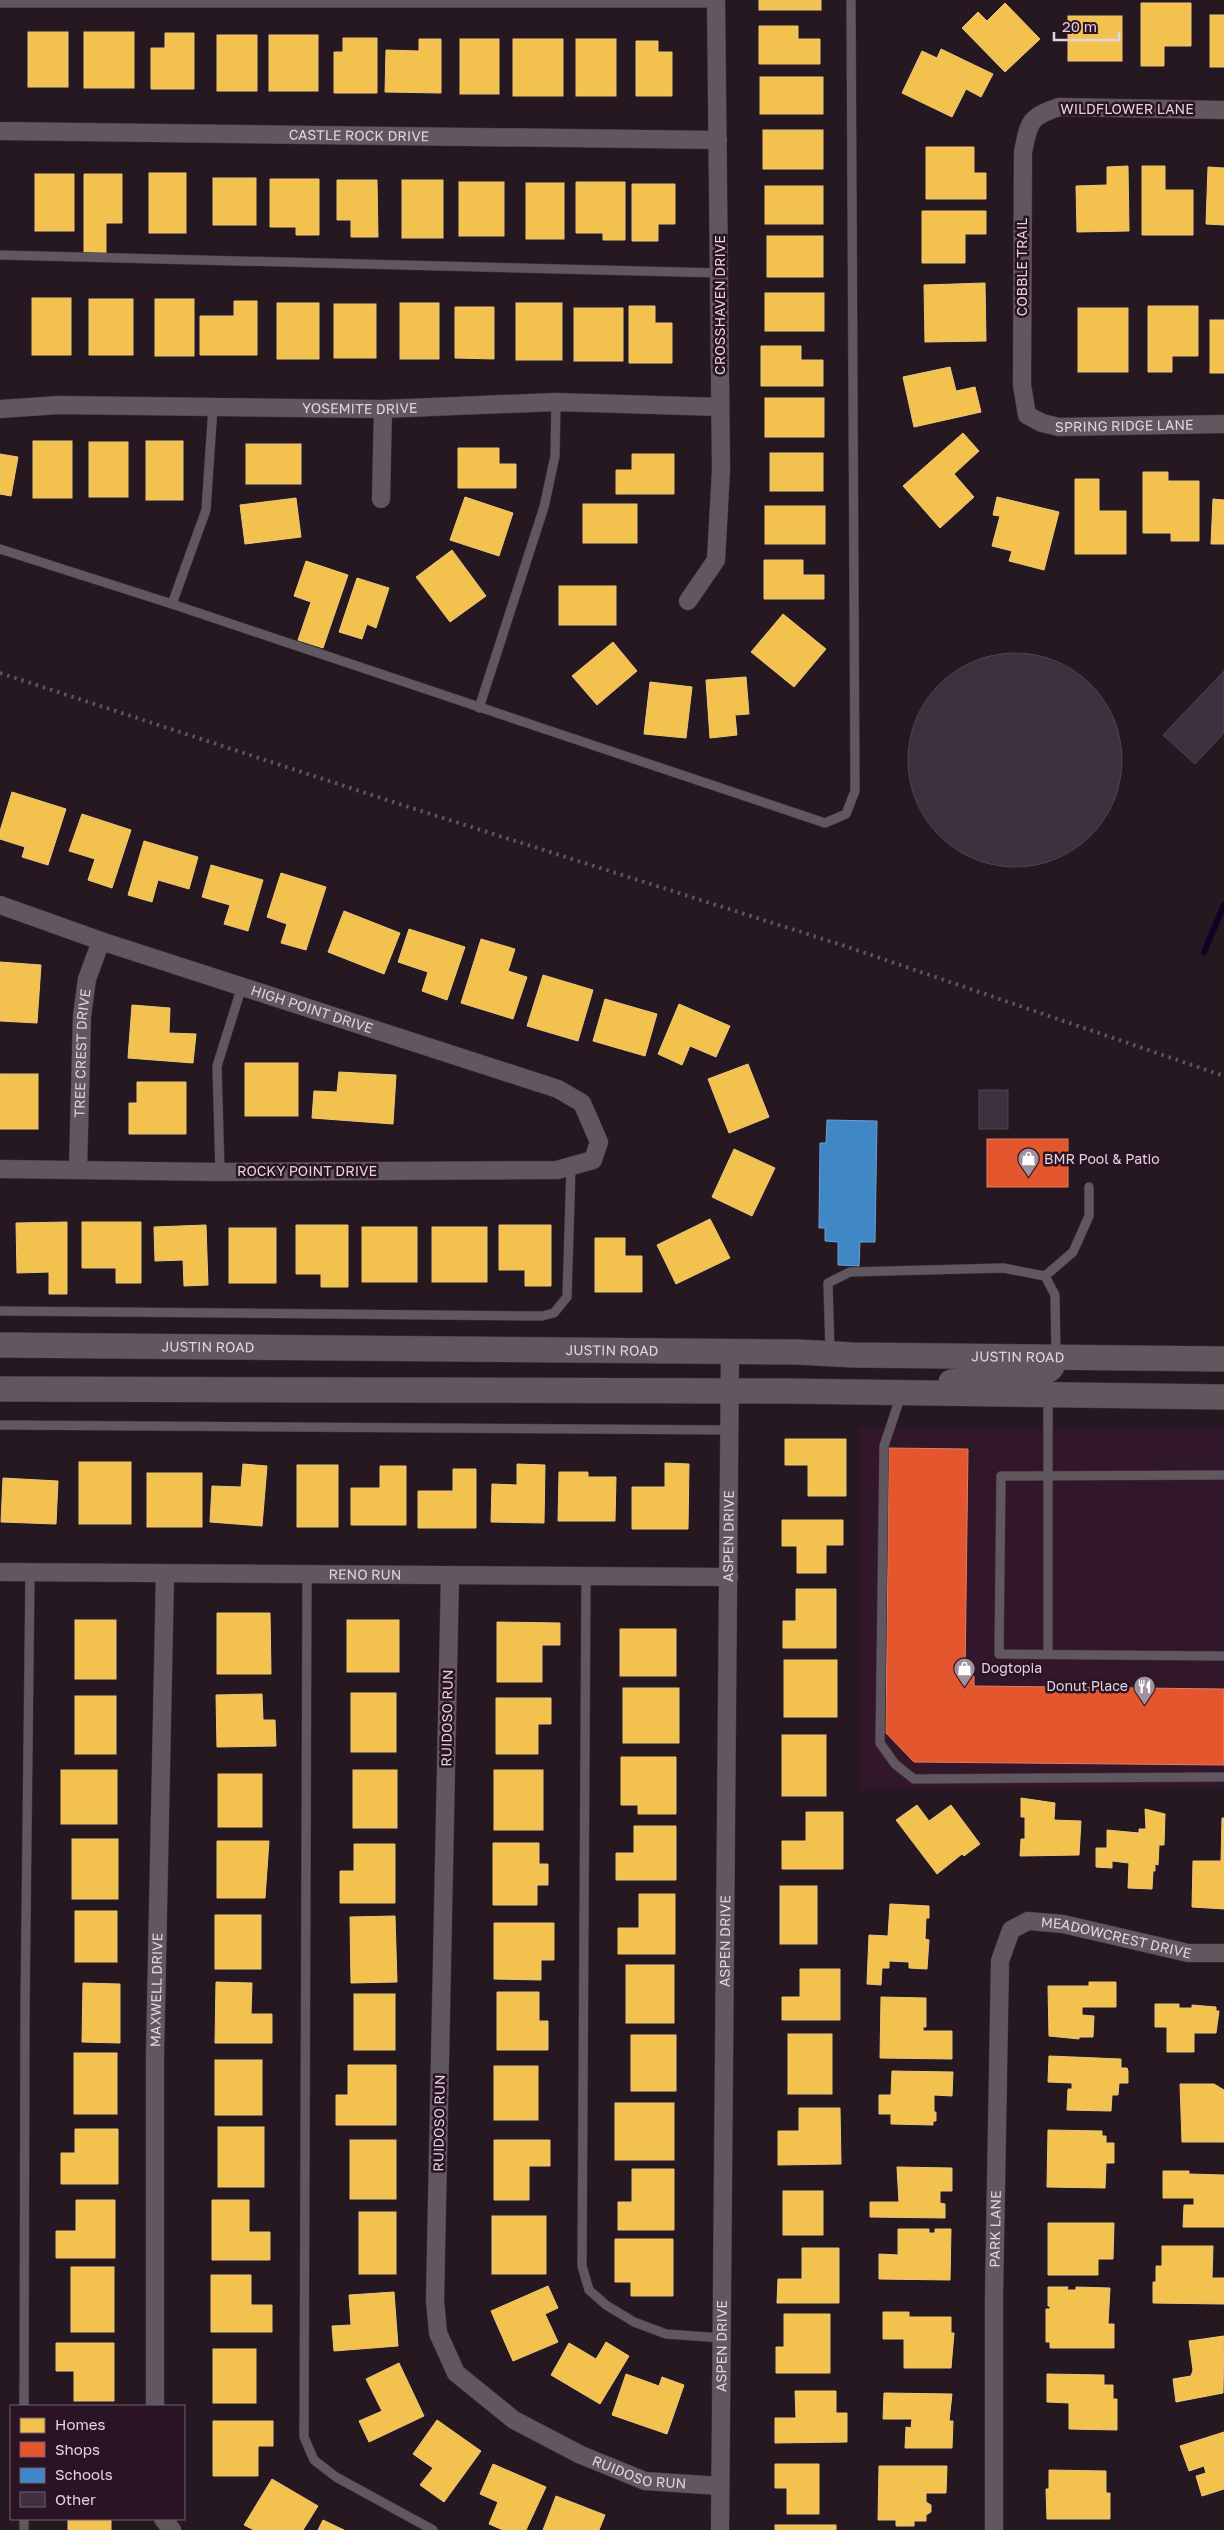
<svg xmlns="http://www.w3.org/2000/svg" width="1224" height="2530" viewBox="0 0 1224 2530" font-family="'Golos Text',sans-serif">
<rect width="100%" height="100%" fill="#251821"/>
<path fill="#32172b" d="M859,1427l365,1v359l-365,3z"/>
<g fill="#f2c14e" stroke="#edc679">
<rect x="759" y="0" width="62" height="10"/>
<path d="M1005,3l35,36 -35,33 -43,-44 16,-16 9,9z"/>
<path d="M1141,3h50v43h-27v20h-23z"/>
<rect x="1210" y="15" width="14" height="52"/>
<rect x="1068" y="16" width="54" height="45"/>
<path d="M759,26h39v13h22v25h-61z"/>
<rect x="28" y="32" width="40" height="55"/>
<rect x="84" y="32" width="50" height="56"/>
<path d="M165,33h29v56h-43v-41h14z"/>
<rect x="217" y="35" width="40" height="56"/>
<rect x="269" y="35" width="49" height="56"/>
<path d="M343,38h34v55h-43v-41h9z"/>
<path d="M419,39h22v54l-56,-1 1,-42 33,1z"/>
<rect x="460" y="39" width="39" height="55"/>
<rect x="513" y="39" width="50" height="57"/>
<rect x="576" y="39" width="40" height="57"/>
<path d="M636,41h22v11h14v44h-36z"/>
<path d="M941,49l52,25 -12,23 -15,-8 -14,28 -50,-24 20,-42 15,7z"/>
<rect x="760" y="77" width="63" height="37"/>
<rect x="763" y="130" width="60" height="39"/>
<path d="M926,147h48v26h12v26h-60z"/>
<path d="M1128,166l1,65 -52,1 -1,-46 31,-1v-18z"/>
<path d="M1142,166h23v24h28v45h-51z"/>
<path d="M1208,167l16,1v57l-18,-1z"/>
<rect x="149" y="173" width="37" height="60"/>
<rect x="35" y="174" width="39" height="57"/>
<path d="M84,174h38v49h-16v30h-22z"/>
<rect x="213" y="178" width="43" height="47"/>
<path d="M270,179h49v56h-23v-8h-26z"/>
<path d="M337,180h40l1,57h-27v-17h-14z"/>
<rect x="402" y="180" width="41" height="58"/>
<rect x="459" y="182" width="45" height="54"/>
<path d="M576,182h49v58h-22v-7h-27z"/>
<rect x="526" y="183" width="38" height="56"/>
<path d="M632,184h43v40h-17v17h-26z"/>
<rect x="765" y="186" width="58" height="38"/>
<path d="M922,211h64v23h-21v29h-43z"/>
<rect x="767" y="236" width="56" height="41"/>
<path d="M985,283l1,58 -61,1 -1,-57z"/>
<rect x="765" y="293" width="59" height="38"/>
<rect x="32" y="298" width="39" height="57"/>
<rect x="89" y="299" width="44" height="56"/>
<rect x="155" y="299" width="39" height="57"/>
<path d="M234,301h23v54h-57v-39h34z"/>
<rect x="277" y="303" width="42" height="56"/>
<rect x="400" y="303" width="39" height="56"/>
<rect x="516" y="303" width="46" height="57"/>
<rect x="334" y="304" width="42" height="54"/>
<path d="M629,306h26v17h17v40h-43z"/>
<path d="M1148,306h50v50h-26v16h-24z"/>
<path d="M455,307h39v52l-39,-1z"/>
<rect x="574" y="308" width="49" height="53"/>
<rect x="1078" y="308" width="50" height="64"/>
<rect x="1210" y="320" width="14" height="53"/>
<path d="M761,346h40v14h22v26h-62z"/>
<path d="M950,367l6,24 19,-4 6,25 -67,15 -11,-50z"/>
<rect x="765" y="398" width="59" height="39"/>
<path d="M963,433l16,18 -25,23 20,23 -34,31 -37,-42z"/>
<rect x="33" y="441" width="39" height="57"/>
<rect x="146" y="441" width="37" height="59"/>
<rect x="89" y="442" width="39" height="55"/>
<rect x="246" y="444" width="55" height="40"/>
<path d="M458,448h41v16h17v24h-58z"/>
<rect x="770" y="453" width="53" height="38"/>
<path d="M0,454l18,3 -7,39 -11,-2z"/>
<path d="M632,454h42v40h-58v-24h16z"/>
<path d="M1143,472h25v9h31v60h-28v-8h-28z"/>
<path d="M1075,479h24v32h27v43h-51z"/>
<path d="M465,497l48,16 -14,43 -49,-16z"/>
<path d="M997,497l62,15 -15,58 -35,-9 3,-10 -20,-5 8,-30 -7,-1z"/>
<path d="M296,498l5,39 -56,7 -5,-39z"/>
<path d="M1213,499l11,1v44h-13z"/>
<rect x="583" y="504" width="54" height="39"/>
<rect x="765" y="506" width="60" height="38"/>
<path d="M452,550l34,46 -36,26 -34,-45z"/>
<path d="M764,560h39v15h21v24h-60z"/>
<path d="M306,561l42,14 -25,73 -25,-8 13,-38 -17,-6z"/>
<path d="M357,578l32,10 -13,40 -9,-4 -5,15 -23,-7z"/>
<rect x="559" y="586" width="57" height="39"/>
<path d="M783,614l43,35 -32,38 -43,-35z"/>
<path d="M613,642l24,29 -40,34 -25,-29z"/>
<path d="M746,677l3,37 -14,1 2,20 -27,3 -4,-58z"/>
<path d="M650,682l42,5 -6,51 -42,-4z"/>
<path d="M12,792l54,17 -18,56 -26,-8 3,-10 -25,-8v-8z"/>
<path d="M82,814l49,16 -19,58 -24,-8 7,-21 -26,-8z"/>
<path d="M144,841l54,16 -9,32 -31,-9 -6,22 -24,-7z"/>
<path d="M211,865l52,15 -15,51 -24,-7 6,-19 -28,-8z"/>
<path d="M281,873l45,14 -20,63 -25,-7 6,-19 -20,-7z"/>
<path d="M344,911l56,22 -16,41 -56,-22z"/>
<path d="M409,929l56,18 -18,53 -25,-9 6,-19 -30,-10z"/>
<path d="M481,939l34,10 -7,22 19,6 -14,42 -52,-16z"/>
<path d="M0,962l41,3 -4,58 -37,-2z"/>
<path d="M543,975l50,15 -15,51 -51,-15z"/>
<path d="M605,999l52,15 -12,42 -52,-15z"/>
<path d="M679,1004l51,22 -14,31 -26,-11 -8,19 -24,-11z"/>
<path d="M132,1005l38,3 -1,25 27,1 -3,29 -65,-5z"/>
<rect x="245" y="1063" width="53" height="53"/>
<path d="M748,1064l21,53 -40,16 -21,-54z"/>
<path d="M339,1072l57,3 -3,49 -81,-6 2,-27 23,1z"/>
<rect x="0" y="1074" width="38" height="55"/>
<path d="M137,1082h49v52h-57v-31h8z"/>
<path d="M734,1149l41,19 -23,48 -40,-19z"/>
<path d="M710,1219l20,39 -54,26 -19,-39z"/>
<path d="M67,1222v72h-18v-22l-32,1 -1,-50z"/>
<path d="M82,1222h59v61h-25v-15h-34z"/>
<path d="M206,1225l2,60 -24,1 -1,-26 -28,1 -1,-34z"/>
<path d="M296,1225h52v62h-27v-13h-25z"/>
<path d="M499,1225h52v61h-26v-16h-26z"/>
<rect x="362" y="1227" width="55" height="55"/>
<rect x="432" y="1227" width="55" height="55"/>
<rect x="229" y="1228" width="47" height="55"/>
<path d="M595,1238h30v18h17v36h-47z"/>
<path d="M785,1439h61v57h-38v-31h-23z"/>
<rect x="79" y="1462" width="52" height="62"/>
<path d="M665,1463l24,1 -1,65h-56v-42h33z"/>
<path d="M243,1464l24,2 -5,60 -52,-4 2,-36 29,1z"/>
<path d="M517,1464l28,1 -1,58 -53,-1 1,-38 25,1z"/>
<rect x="297" y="1465" width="41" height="62"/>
<path d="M380,1466h26v59h-55v-37h29z"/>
<path d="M453,1469h23v59h-58v-37h35z"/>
<path d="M559,1472h29v5h28l-1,44h-57z"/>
<rect x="147" y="1473" width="55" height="54"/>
<path d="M3,1478l55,3 -2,43 -55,-2z"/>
<path d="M782,1520h61v25h-17v28h-29v-27h-15z"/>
<path d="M796,1589h40v59h-53v-27h13z"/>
<path d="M217,1613h53l1,61h-54z"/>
<rect x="75" y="1620" width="41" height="59"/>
<rect x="347" y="1620" width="52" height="52"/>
<path d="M497,1622l63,1v22h-18v37h-45z"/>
<rect x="620" y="1629" width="56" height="47"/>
<rect x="784" y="1660" width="53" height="57"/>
<rect x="623" y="1688" width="56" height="55"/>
<rect x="351" y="1693" width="45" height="59"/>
<path d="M262,1694l1,26h12l1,26 -59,1 -1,-52z"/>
<rect x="75" y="1696" width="41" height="58"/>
<path d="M496,1698h55v26h-13v30h-42z"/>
<rect x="782" y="1735" width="44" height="61"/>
<path d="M621,1757h55v57h-38v-9h-17z"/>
<rect x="61" y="1770" width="56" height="54"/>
<rect x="353" y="1770" width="44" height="58"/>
<rect x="494" y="1770" width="49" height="60"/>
<rect x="218" y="1774" width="44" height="53"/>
<path d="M1021,1798l34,5 -1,17 27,1 -2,34 -59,1 1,-17h4v-22h-4z"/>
<path d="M917,1805l12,16 22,-16 29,39 -16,12 -2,-2 -25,20 -41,-54z"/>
<path d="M1145,1809l20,5 -1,31h-5l-1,20 -3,-1v7h-2l-1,18 -24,-1 1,-25 -17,-2v7l-16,-1v-19h11v-18l32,3v-4h7z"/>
<path d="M806,1812h37v57h-61v-28h24z"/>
<path d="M1222,1818h2v91l-32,-2 1,-46h28z"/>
<path d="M634,1826h42v54h-60v-27h18z"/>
<rect x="72" y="1839" width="46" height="60"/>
<path d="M217,1841h52l-4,57h-48z"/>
<path d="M493,1843h46v21h9v21h-11v20h-44z"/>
<path d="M354,1844h41v59h-55v-32h14z"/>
<rect x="780" y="1886" width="37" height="58"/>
<path d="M639,1894h36v60h-57v-26h21z"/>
<path d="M890,1904l39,2v12h-3l-1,21 4,1 -2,29 -18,-1v-6l-20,-1v7h-7l-1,17 -14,-1 2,-49 19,1z"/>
<rect x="75" y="1911" width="42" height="51"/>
<rect x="215" y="1915" width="46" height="54"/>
<path d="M395,1916l2,66 -46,1 -1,-66z"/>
<path d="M494,1923h60v37h-13v20l-47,-1z"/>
<rect x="626" y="1965" width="48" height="58"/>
<path d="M800,1969h40v51h-58v-23h18z"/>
<path d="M216,1982l36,1 -1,31h21v29h-57z"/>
<path d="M1089,1982h27v25h-34v8l12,1 -1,21h-14v2l-30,-3 -1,-50h41z"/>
<path d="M83,1983l37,1v59l-38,-1z"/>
<path d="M497,1992h42v29h9v29h-51z"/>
<rect x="354" y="1994" width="41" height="56"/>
<path d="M881,1997l45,1v29h-3v4h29v28l-72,-1z"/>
<path d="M1155,2004h24v4h13v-3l24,2v4h3l-3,22h-22v19h-27v-25h-12z"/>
<rect x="788" y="2034" width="44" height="60"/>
<rect x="631" y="2035" width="45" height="56"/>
<rect x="74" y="2053" width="43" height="61"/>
<path d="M1049,2056l72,3v9h6l1,3v12h-9l-1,12h-6l-1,16 -44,-1 1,-21h4v-6l-24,-1z"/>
<rect x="215" y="2060" width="47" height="55"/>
<path d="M348,2065h48v60h-60v-30h12z"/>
<rect x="494" y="2066" width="44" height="54"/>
<path d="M892,2071l61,1 -1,24 -18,-1v17h2v9h-3v4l-42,-1v-10h-12v-19h12z"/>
<path d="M1180,2084h34l10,6v52h-42z"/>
<rect x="615" y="2103" width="59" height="57"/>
<path d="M799,2108h41l1,56 -63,1v-34h21z"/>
<rect x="218" y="2127" width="46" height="60"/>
<path d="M75,2129h43v55h-57v-31h14z"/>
<path d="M1048,2130l54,1v5h4v7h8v20h-8l-1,25 -58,-1z"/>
<rect x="350" y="2140" width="46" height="59"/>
<path d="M494,2140h56v26h-21v34h-35z"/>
<path d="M897,2167l55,1v23h-12v12l5,1v14l-75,-1v-15h29z"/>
<path d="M632,2169h42v61h-56v-28h14z"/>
<path d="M1163,2171h26v3l35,1v52h-41l1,-22h10v-7h-31z"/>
<rect x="783" y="2191" width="40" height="44"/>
<path d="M76,2200h39v58h-59v-27h20z"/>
<path d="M212,2200h37v32h21v28h-58z"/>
<rect x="359" y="2212" width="37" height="62"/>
<rect x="492" y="2216" width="54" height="58"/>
<path d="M1048,2223h66l-1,36h-15v16h-50z"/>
<path d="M898,2229h31v4h6v-4h16l-1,51 -71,-1v-25l19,1z"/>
<path d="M615,2239h58v57h-42v-14h-16z"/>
<path d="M1162,2246h51l-1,32h12v26l-71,-1v-21h3v-16h6z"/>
<path d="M802,2248h37v55h-62l1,-24h24z"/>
<rect x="71" y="2267" width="43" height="65"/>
<path d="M211,2275h40v30h21v27h-61z"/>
<path d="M548,2286l10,22 -13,6 13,28 -45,19 -22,-50z"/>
<path d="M1048,2287h20l-1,3h9v-3l34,1 -2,36h6v24h-64v-6h-4v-33h4v-3h-2z"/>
<path d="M394,2292l4,54 -64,5 -2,-25 19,-1 -2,-30z"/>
<path d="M883,2312h26v5h42v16h3l-3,35h-47v-29h-21z"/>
<path d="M784,2314h46v59h-54v-26h8z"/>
<path d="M1224,2336l-1,57 -47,9 -3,-23 18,-3 2,-6 -4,-29z"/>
<path d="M606,2342l23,14 -29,48 -49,-29 18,-32 27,16z"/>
<path d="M56,2343h58v58h-40v-30h-18z"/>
<rect x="213" y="2349" width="43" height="54"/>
<path d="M399,2363l25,53 -55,26 -10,-21 23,-10 -16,-32z"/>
<path d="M626,2374l33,12 3,-9 22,8 -17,49 -55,-19z"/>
<path d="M1047,2374l57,1v10h9v14h4v31l-48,-1v-26l-22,-1z"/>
<path d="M795,2391h41v22h11v29l-72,1v-25h21z"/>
<path d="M884,2393l68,1 -3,27h4l-1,27h-47l1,-21 5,1 1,-9h-29z"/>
<path d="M437,2420l44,31 -37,51 -24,-17 13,-17 -20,-14z"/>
<path d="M213,2421h60v25h-15v30h-45z"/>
<path d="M1224,2432v57l-22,7 -6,-20 10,-3 -2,-7 -15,5 -9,-25z"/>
<path d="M493,2464l53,23 -20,43h-23l-14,-6 9,-22 -18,-8z"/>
<path d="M775,2464h44v50h-32v-26h-12z"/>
<path d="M879,2466h68l-1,27h-20v9l5,3v7l-5,3v6h-12v5h-18v-6h-18z"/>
<path d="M1049,2470l57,1v22h4v26h-63l-1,-30h3z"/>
<path d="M272,2479l46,27 -15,24h-49l-10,-5z"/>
<path d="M556,2496l49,19 -6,15h-56z"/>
<rect x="68" y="2519" width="43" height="11"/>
<path d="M323,2520l21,10h-26z"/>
<rect x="775" y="2525" width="61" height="5"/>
</g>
<g fill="#e4572e" stroke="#e37c62">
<rect x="987" y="1139" width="81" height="48"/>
<path d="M889,1448l79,1 -3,227h9v10l250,3v76l-310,-3 -28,-29z"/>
</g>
<path fill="#3f88c5" stroke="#709ecc" d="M827,1120l50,1 -2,121h-15l-1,24 -21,-1v-23l-13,-1v-13h-6l1,-85h6z"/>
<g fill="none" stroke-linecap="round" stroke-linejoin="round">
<path stroke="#0e0225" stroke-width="6" d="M1204,952l20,-47"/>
</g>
<g fill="#3e303e" stroke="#4e454e">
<circle cx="1015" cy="760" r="107"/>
<path d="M1224,671v62l-29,31 -32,-29z"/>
<rect x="979" y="1090" width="29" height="39"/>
</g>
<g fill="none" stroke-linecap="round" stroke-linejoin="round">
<defs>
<g id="service">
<path d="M0,3h717"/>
<path d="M0,255l720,18"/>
<path d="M0,549l172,55 653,219 21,-9 9,-23 -4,-791"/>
<path d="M172,604l34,-94 7,-103"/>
<path d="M479,708l65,-201 11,-51 1,-54"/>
<path d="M220,1172l-3,-106 25,-80"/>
<path d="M1045,1276l28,-24 16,-36v-29"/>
<path d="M0,1311l542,5 12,-3 13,-16 4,-131"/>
<path d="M830,1351l-2,-68 22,-11 153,-4 42,8 10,19 1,60"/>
<path d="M901,1395l-17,51 -4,297 15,21 19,15 310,-2"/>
<path d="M1048,1396v258"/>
<path d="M0,1425l731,5"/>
<path d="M1224,1475l-223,1 -2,178 225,2"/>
<path d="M307,1575l-3,862 10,23 22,17 97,53"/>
<path d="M586,1576l-4,690 7,24 17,15 28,17 32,12 56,4"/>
<path d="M24,2406l1,-399 5,-434"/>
<path d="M24,2530v-11"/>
</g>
<g id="minor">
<path id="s1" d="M1224,110l-165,-3c-30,10 -30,15 -36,45l-1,233 5,30 15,8 17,4 165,-3"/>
<path id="s2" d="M0,131l718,9"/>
<path id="s3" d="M0,409l59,-4 324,4 173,-7 164,5"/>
<path d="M381,499l2,-90"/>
<path d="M688,601l28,-41 5,-90 -5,-470"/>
<path id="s4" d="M0,905l101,36 457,148 24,14 17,39 -6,18 -36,10 -337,2 -220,-3"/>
<path id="s5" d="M78,1168l4,-152 5,-37 14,-38"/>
<path id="s6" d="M0,1572l729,5"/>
<path id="s7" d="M450,1575l-15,725 3,33 18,40 58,47 67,35 64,26 75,5"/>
<path id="s8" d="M155,2406v-351l10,-481"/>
<path d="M163,2519l9,11"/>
<path id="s9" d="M720,2530l10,-1178"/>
<path id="s10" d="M994,2530v-233l6,-336 11,-31 17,-9 35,3 125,29h36"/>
</g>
<g id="secondary">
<path id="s11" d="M0,1345l798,7 55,3 371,4"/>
<path d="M951,1382l54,-9 36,2 10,-7 5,-10"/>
<path d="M0,1389l787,2 437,6"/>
</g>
</defs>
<use href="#service" stroke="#40353c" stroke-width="10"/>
<use href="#minor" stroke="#40353c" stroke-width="19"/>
<use href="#secondary" stroke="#40353c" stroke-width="26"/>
<use href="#service" stroke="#61575e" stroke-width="9"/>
<use href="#minor" stroke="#61575e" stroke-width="18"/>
<use href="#secondary" stroke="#61575e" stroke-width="25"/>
<path stroke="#5f545c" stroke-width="4" stroke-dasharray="2.5 5" stroke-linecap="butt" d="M0,673l393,129 452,144 379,130"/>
</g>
<defs>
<symbol id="shop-pin" viewBox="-11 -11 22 30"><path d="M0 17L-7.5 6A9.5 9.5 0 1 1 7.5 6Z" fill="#a0919b" stroke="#2a1324"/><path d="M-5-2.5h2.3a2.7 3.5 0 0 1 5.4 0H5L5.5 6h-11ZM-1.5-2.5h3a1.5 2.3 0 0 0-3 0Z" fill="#fff"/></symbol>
<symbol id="restaurant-pin" viewBox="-11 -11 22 30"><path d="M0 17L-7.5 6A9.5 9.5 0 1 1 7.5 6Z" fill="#a0919b" stroke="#2a1324"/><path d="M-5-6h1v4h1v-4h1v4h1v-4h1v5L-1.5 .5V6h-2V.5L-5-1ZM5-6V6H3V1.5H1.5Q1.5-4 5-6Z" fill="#fff"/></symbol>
</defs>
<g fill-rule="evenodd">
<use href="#shop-pin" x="1016" y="1146" width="25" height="34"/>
<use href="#shop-pin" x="952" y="1656" width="25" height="34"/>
<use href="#restaurant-pin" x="1132" y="1674" width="25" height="34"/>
</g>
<g text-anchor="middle" stroke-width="5" stroke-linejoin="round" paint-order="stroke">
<g font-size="14" fill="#e2d2dd" stroke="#2a1324">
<text x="1127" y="114">WILDFLOWER LANE</text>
<text dy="5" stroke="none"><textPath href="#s2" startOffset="359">CASTLE ROCK DRIVE</textPath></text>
<text transform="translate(1022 267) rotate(-90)" y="5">COBBLE TRAIL</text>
<text transform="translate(720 305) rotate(-90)" y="5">CROSSHAVEN DRIVE</text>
<text dy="5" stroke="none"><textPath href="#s3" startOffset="360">YOSEMITE DRIVE</textPath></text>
<text dy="5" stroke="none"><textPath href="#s1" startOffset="591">SPRING RIDGE LANE</textPath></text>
<text dy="5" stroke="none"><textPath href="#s4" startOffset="329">HIGH POINT DRIVE</textPath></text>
<text dy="5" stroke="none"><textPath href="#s5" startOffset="115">TREE CREST DRIVE</textPath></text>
<text x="307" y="1176">ROCKY POINT DRIVE</text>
<text dy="5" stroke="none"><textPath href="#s11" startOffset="208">JUSTIN ROAD</textPath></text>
<text dy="5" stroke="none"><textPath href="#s11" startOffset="612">JUSTIN ROAD</textPath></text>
<text dy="5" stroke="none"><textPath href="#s11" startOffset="1018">JUSTIN ROAD</textPath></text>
<text dy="5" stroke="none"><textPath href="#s9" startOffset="994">ASPEN DRIVE</textPath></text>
<text dy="5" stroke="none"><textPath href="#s6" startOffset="365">RENO RUN</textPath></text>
<text transform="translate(447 1718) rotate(-89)" y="5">RUIDOSO RUN</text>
<text dy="5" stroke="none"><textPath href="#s10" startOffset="711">MEADOWCREST DRIVE</textPath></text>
<text dy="5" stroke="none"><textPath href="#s9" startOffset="589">ASPEN DRIVE</textPath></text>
<text dy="5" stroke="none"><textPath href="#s8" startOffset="416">MAXWELL DRIVE</textPath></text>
<text transform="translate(439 2123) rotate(-89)" y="5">RUIDOSO RUN</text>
<text dy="5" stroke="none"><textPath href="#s10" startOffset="301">PARK LANE</textPath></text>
<text dy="5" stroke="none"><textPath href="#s9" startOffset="184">ASPEN DRIVE</textPath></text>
<text dy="5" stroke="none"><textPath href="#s7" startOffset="1014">RUIDOSO RUN</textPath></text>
</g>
<g font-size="14" fill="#e2d2dd" stroke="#2a1324" text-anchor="start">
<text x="1044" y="1164">BMR Pool &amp; Patio</text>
<text x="981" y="1673">Dogtopia</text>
<text x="1128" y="1691" text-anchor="end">Donut Place</text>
</g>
</g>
<rect x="10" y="2405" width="175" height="115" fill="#2a1324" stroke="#745f6e"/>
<rect x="20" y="2418" width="25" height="15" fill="#f2c14e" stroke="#745f6e"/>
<text x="55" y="2430" font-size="15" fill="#e2d2dd">Homes</text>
<rect x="20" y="2442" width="25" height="15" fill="#e4572e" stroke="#745f6e"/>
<text x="55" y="2455" font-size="15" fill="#e2d2dd">Shops</text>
<rect x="20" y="2468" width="25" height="15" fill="#3f88c5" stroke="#745f6e"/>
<text x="55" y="2480" font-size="15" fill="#e2d2dd">Schools</text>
<rect x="20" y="2492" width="25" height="15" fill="#3e303e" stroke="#745f6e"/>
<text x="55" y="2505" font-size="15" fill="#e2d2dd">Other</text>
<path d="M1054 32v8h65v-8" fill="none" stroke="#e2d2dd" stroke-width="2.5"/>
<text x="1062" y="32" font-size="15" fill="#e2d2dd" stroke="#2a1324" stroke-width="4" paint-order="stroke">20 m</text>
</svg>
